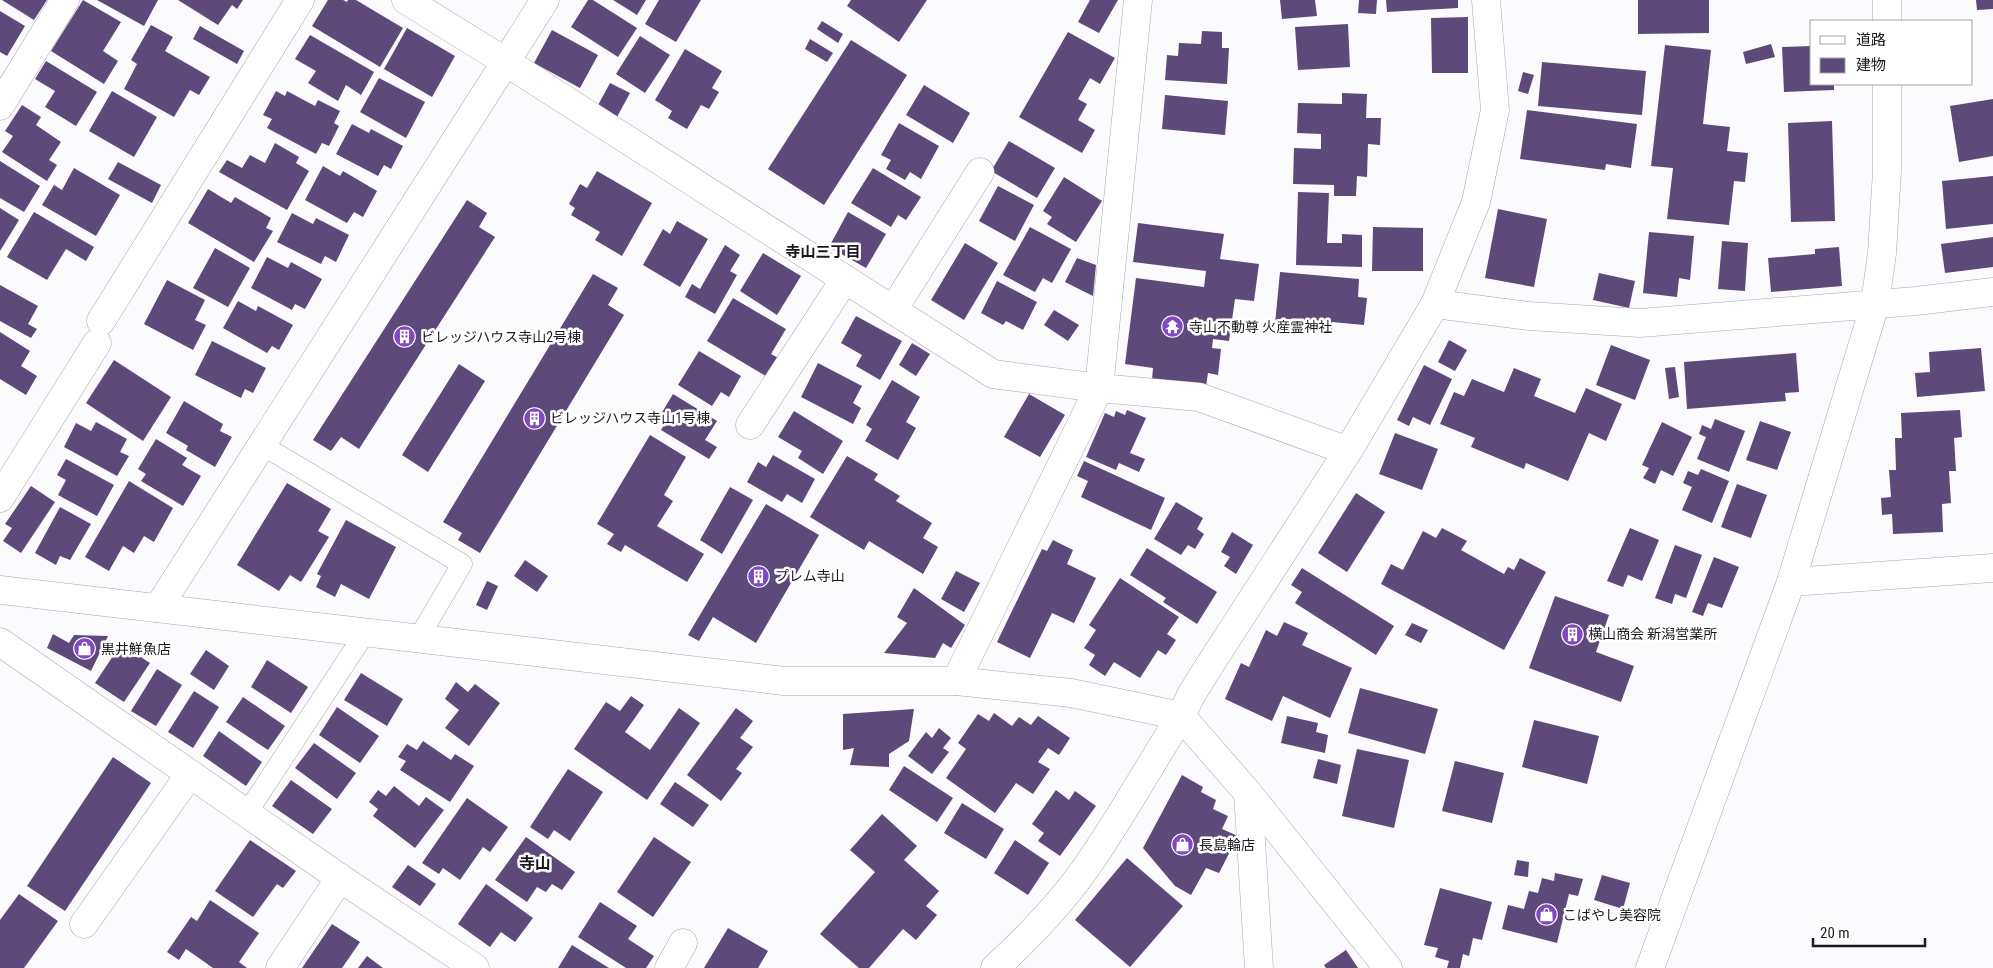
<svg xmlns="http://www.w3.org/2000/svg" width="1993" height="968" viewBox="0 0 1993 968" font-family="'Roboto Condensed','Noto Sans JP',sans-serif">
<rect width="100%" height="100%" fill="#fbfafd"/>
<g fill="#5e4a7a">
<path d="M2,0h45l-13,20z"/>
<path d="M83,0l38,22 -18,29 15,10 -14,23 -53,-33z"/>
<path d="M97,0h61l-14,26z"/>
<path d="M178,0h65l-6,9 -5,-4 -14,20z"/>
<path d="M328,0h15l4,2 1,-2h8l47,28 -23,39 -68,-41z"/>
<path d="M588,0h5l44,28 -19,29 -47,-30z"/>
<path d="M613,0h33l-9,15z"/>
<path d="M659,0h42l-25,42 -31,-18z"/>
<path d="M851,0h76l-28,42 -52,-36z"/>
<path d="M1090,0h28l-19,33 -21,-11z"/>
<path d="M1280,0h35l2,16 -35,3z"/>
<path d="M1359,0h18l-1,14 -18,-1z"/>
<path d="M1386,0h72v8l-71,4z"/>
<path d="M1638,0h71v33l-71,1z"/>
<path d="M1976,0h17v9l-16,1z"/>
<path d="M0,11l25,15 -18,30 -7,-4z"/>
<path d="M1468,17v56h-36l-1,-55z"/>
<path d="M822,21l21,13 -5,9 -21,-14z"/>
<path d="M1348,24l2,43 -52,3 -3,-43z"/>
<path d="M151,25l22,12 -8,14 45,26 -11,18 -9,-5 -16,27 -50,-28 13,-25 -6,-4z"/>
<path d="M200,26l44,25 -7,13 -44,-25z"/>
<path d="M407,28l48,28 -23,41 -48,-28z"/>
<path d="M552,30l46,25 -18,33 -46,-25z"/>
<path d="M1202,31l20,1v16h7l-2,36 -62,-4 2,-25 11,1 1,-13 22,1z"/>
<path d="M1068,32l47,26 -15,26 -10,-6 -12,21 9,5 -9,16 17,10 -13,23 -63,-36z"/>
<path d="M310,35l64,37 -13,23 -15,-10 -8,16 -30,-18 8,-12 -21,-12z"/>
<path d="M640,36l30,19 -25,38 -29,-19z"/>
<path d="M810,39l23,14 -6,9 -22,-13z"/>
<path d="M851,40l56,35 -83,130 -56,-36z"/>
<path d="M1771,44l4,13 -29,7 -3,-12z"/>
<path d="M1665,45l46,5 -8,74 27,3 -3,24 21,2 -3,29 -11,-1 -5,44 -62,-6 6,-51 -22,-2z"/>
<path d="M1812,46v38h22v6l-50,2 -2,-45z"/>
<path d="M685,49l37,22 -10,17 7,4 -10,17 -8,-4 -14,24 -19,-11 4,-7 -17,-11z"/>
<path d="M46,61l51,31 -21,34 -31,-19 10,-16 -20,-12z"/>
<path d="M1542,62l104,9 -4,44 -104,-9z"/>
<path d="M1523,72l11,3 -6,19 -10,-3z"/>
<path d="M379,78l46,24 -19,36 -46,-26z"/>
<path d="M610,83l20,10 -13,24 -20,-10z"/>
<path d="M924,85l46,28 -17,30 -47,-28z"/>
<path d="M112,91l45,26 -23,40 -45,-26z"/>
<path d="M276,91l9,5 2,-5 28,15 3,-6 22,11 -6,12 5,3 -10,20 -7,-3 -6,11 -49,-26 5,-9 -9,-4z"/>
<path d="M1342,93l25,1 -1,24h15l-1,27 -12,-1 -1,33 -10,-1 -1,20h-22v-11l-41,-1 1,-36 27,1v-15l-24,-1 1,-30 44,1z"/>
<path d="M1165,95l63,6 -3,34 -63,-6z"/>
<path d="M1993,99v57l-34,6 -9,-56z"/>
<path d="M22,105l19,12 -5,8 25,17 -12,18 8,5 -10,16 -45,-29 11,-16 -8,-5z"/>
<path d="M1527,110l110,14 -6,44 -25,-4 -1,6 -85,-11z"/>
<path d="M1832,121l3,100 -44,1 -3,-99z"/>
<path d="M899,123l40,23 -18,33 -11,-7 -5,8 -19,-11 5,-9 -10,-5z"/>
<path d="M352,124l17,9 2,-4 32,17 -12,23 -7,-4 -6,11 -42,-22z"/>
<path d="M1009,141l46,27 -18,30 -46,-27z"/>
<path d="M275,143l24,14 -3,6 13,8 -22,39 -68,-38 8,-12 15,8 8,-13 15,8z"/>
<path d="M0,161l40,25 -16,26 -24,-14z"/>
<path d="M118,162l43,23 -9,18 -44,-24z"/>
<path d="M323,166l17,10 3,-5 34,20 -14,26 -9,-5 -7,11 -42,-23z"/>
<path d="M74,168l46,27 -24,41 -54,-31 12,-20 8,5z"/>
<path d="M873,168l48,29 -15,23 -8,-5 -7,12 -40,-24z"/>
<path d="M597,171l55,32 -30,53 -27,-16 5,-8 -29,-17 4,-7 -6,-4 11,-20 7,4z"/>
<path d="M1993,176v48l-47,5 -4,-48z"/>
<path d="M1064,177l38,24 -26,41 -29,-18 5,-7 -9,-6z"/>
<path d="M998,186l36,19 -19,36 -36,-20z"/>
<path d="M208,189l23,14 4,-6 36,21 -5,10 7,3 -19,31 -66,-39z"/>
<path d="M1298,192l31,1 -2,50h15v-9l20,1v32l-66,-2z"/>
<path d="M467,200l20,13 -8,14 16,10 -136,212 -18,-12 -10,14 -18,-11z"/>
<path d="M0,208l19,12 -19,31z"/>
<path d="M1498,209l49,10 -13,68 -49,-9z"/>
<path d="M34,212l60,35 -8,14 -20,-12 -19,31 -40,-23z"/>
<path d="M848,212l38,22 -20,34 -37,-21z"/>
<path d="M292,213l21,11 3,-6 33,17 -13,27 -11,-6 -4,8 -44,-22z"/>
<path d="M677,221l31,18 -28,48 -37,-22 20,-36 7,5z"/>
<path d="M1138,223l86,11 -4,25 39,5 -5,37 -19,-2 -6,42 -16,-2 -1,9 9,1 -3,26 -10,-2 -2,13 -54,-6 1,-12 -28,-4 11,-86 68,9 2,-16 -73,-9z"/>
<path d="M1030,227l41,22 -19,34 -9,-5 -8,14 -32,-17z"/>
<path d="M1373,227l50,1v43h-51z"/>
<path d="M1649,232l45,4 -4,44 -11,-2 -2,19 -34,-4z"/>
<path d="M1993,237v30l-48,6 -4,-29z"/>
<path d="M1722,241l26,2 -3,48 -27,-2z"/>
<path d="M965,243l33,20 -34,57 -33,-20z"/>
<path d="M725,245l15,10 -10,16 7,4 -22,39 -30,-17 7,-13 8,5z"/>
<path d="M1839,247l3,39 -71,6 -3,-34 47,-4v-5z"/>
<path d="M215,248l35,20 -22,39 -35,-19z"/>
<path d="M763,253l38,23 -24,39 -37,-24z"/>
<path d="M267,257l21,11 3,-6 31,17 -17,30 -10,-5 -3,6 -41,-22z"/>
<path d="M1077,258l19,7 -3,31 -28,-14z"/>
<path d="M1280,272l79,7 -1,18 9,1 -3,27 -32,-3v7l-57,-5z"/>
<path d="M1599,273l36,8 -6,27 -36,-8z"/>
<path d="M593,274l25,14 -10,17 16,10 -144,238 -22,-13 4,-7 -19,-11z"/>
<path d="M167,280l38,20 -10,20 11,5 -13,25 -49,-26z"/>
<path d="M997,281l40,21 -14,28 -17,-9 -3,4 -22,-12z"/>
<path d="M0,285l38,21 -10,18 9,5 -6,9 -31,-17z"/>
<path d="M733,298l53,31 -15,25 9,5 -11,19 -62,-37z"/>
<path d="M238,301l18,10 2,-5 35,19 -14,25 -7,-4 -5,7 -44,-25z"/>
<path d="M1054,310l25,15 -11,16 -24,-16z"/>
<path d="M856,316l46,25 -22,39 -24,-14 6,-11 -21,-12z"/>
<path d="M0,332l30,19 -9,15 16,10 -11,19 -26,-16z"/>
<path d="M1449,340l18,10 -12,21 -17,-9z"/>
<path d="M212,341l54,27 -13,25 -8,-4 -4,9 -46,-23z"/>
<path d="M912,343l18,11 -14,22 -17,-11z"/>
<path d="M1611,345l39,15 -15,40 -39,-15z"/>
<path d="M1981,348l4,43 -68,6 -2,-24 15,-1 -1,-20z"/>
<path d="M699,351l42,25 -12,21 -8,-5 -9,14 -34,-21z"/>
<path d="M1796,353l3,39 -14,1 1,8 -99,8 -3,-47z"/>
<path d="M114,360l57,37 -28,44 -57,-38z"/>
<path d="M818,363l44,23 -9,17 8,5 -8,16 -52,-27z"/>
<path d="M459,364l26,17 -57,91 -26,-17z"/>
<path d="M1424,365l28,14 -22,46 -17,-8 -4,9 -12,-6z"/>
<path d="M1675,367l4,30 -10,2 -4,-31z"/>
<path d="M1514,368l27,11 -7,17 41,17 11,-25 36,16 -16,37 -17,-8 -21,48 -42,-18 -2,6 -53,-22 4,-9 -35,-14 14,-32 10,4 8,-17 32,13z"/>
<path d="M892,380l28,17 -14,25 10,6 -18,32 -33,-19 7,-12 -6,-4z"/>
<path d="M673,394l44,27 -12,19 12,7 -8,12 -48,-29 7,-12 -7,-4z"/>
<path d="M1029,394l36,21 -25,42 -36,-20z"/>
<path d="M184,401l39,23 -3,7 12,6 -17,30 -29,-17 2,-4 -22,-13z"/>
<path d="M1127,410l19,8 -16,35 15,6 -6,13 -20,-9 -3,7 -30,-13 19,-44 9,4 2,-6 9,4z"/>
<path d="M1960,410l2,27 -8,1 2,33h-7l2,32 -9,1 1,28 -50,2 -1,-20 -10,1 -1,-17 10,-1 -2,-27h7l-1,-32h7l-1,-25z"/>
<path d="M794,411l49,30 -20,33 -25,-16 4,-7 -24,-14z"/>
<path d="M1715,419l30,12 -16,41 -32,-13 9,-22 -7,-3 3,-9 9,4z"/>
<path d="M1760,421l31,11 -14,38 -31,-10z"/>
<path d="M96,422l31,17 -7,13 9,4 -12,20 -53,-29 12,-24 15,8z"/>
<path d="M1662,422l30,15 -19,39 -12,-6 -6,14 -12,-6 6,-10 -7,-3z"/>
<path d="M1395,433l43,16 -16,41 -43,-16z"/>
<path d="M650,435l36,22 -22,38 9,6 -16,25 47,28 -17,28 -62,-37 -4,7 -14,-8 7,-10 -17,-10z"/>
<path d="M156,439l31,19 -5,7 19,11 -18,30 -42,-25 5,-7 -8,-5z"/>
<path d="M773,455l42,24 -13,24 -15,-9 -5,8 -35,-20 11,-20 8,5z"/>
<path d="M847,456l31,18 -4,6 26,16 -4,5 36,22 -9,15 15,9 -15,27 -54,-33 -5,9 -54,-33z"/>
<path d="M66,459l48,26 -17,31 -39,-21 8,-15 -9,-5z"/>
<path d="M1084,461l81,37 -14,32 -70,-33 7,-16 -11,-5z"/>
<path d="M1701,469l28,12 -17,42 -30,-13 10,-23 -9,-4 5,-12 10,4z"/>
<path d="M129,481l44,27 -19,34 -10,-6 -10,17 -11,-7 -14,25 -24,-14z"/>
<path d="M287,483l44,26 -13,22 11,6 -28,45 -11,-7 -11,16 -42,-26z"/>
<path d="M1737,484l30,11 -16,43 -30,-11z"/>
<path d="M31,486l24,16 -34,51 -18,-12 9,-13 -7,-4z"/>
<path d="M730,487l23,13 -31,54 -22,-14z"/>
<path d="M1356,493l29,19 -38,60 -29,-19z"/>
<path d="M1176,502l27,16 -6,11 7,5 -9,15 -7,-4 -7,10 -27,-16z"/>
<path d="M766,504l53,31 -63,108 -43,-26 -14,24 -11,-6z"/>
<path d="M60,507l31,17 -21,36 -10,-4 -4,9 -21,-12z"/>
<path d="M346,520l50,27 -27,52 -28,-15 -6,13 -19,-10 5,-11 -4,-2z"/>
<path d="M1442,528l25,13 -6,9 43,24 4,-7 6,3 6,-12 26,14 -42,78 -123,-66 10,-20 12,6 20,-39 13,7z"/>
<path d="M1630,528l29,12 -17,41 -14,-6 -5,12 -16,-6z"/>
<path d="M1232,532l21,13 -17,29 -12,-8 6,-9 -9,-5z"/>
<path d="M1053,540l20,10 -6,14 29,14 -22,45 -22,-10 -22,45 -33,-16 45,-93 5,2z"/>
<path d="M1675,545l27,10 -16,43 -11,-4 -3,10 -17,-6z"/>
<path d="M1147,548l70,44 -20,32 -34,-22 3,-4 -36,-23z"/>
<path d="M1714,557l25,10 -17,41 -14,-5 -5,13 -11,-4z"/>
<path d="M525,560l23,16 -11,16 -23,-16z"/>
<path d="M1302,568l92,58 -18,29 -81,-52 7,-11 -11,-7z"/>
<path d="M956,571l24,12 -16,29 -23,-13z"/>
<path d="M1120,578l59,39 -12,17 9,6 -10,15 -8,-5 -18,28 -26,-16 -9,14 -16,-11 6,-10 -11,-7 12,-18 -7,-5z"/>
<path d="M487,581l11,5 -11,24 -11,-5z"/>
<path d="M914,588l51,37 -14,23 -8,-5 -8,15 -51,-5 23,-30 -10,-6z"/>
<path d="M1555,596l54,19 -13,37 38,14 -13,36 -92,-34z"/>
<path d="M1284,622l24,11 -6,12 50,23 -22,50 -47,-22 -11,25 -47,-22 16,-36 8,4 17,-37 11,6z"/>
<path d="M1412,623l16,7 -7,13 -16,-8z"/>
<path d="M53,634l16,9 5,-8 34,1 -17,35 -44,-23z"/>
<path d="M121,644l29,19 -26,39 -29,-19z"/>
<path d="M206,650l23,16 -15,24 -24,-16z"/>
<path d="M267,660l41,27 -17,26 -40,-26z"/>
<path d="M157,669l25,16 -26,41 -25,-15z"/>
<path d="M361,673l42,26 -16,27 -43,-26z"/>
<path d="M456,682l12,10 7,-8 25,19 -31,43 -24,-18 14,-18 -14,-11z"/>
<path d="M1360,688l78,21 -13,45 -77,-21z"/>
<path d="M194,691l25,16 -26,41 -25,-16z"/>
<path d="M631,696l13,9 -19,27 25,18 29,-42 21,15 -53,77 -73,-51 32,-47 14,9z"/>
<path d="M243,697l42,29 -17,24 -42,-28z"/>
<path d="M337,707l42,29 -19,27 -41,-28z"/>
<path d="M736,708l17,13 -13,17 13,9 -17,22 6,4 -21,28 -34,-26z"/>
<path d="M914,709l-5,32 -20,13v13l-39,-2 4,-17 -11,2v-36z"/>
<path d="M994,713l18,13 7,-9 12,8 7,-9 32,22 -11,17 -11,-7 -10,14 12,7 -17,25 -17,-11 -21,30 -49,-35 20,-29 -8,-6 20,-29 11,7z"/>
<path d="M1287,716l31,7 -2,9 12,3 -3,18 -44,-10z"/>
<path d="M1534,720l65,16 -12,48 -65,-17z"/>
<path d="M939,728l12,10 -8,10 6,4 -17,22 -24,-18 18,-24 6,6z"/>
<path d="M219,731l43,31 -16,24 -43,-30z"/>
<path d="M423,741l28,19 4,-6 19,12 -24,36 -50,-32 6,-9 -8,-4 9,-13 10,6z"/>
<path d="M314,743l42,30 -19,26 -42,-31z"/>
<path d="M1357,749l52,11 -15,68 -52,-12z"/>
<path d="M113,757l38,26 -86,128 -38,-25z"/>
<path d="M1318,759l23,6 -4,19 -24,-6z"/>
<path d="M1455,761l49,12 -12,50 -50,-12z"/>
<path d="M904,766l49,32 -16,24 -48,-32z"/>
<path d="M568,769l35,23 -33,49 -16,-11 -6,9 -18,-12z"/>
<path d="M1182,775l21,12 -2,5 15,8 -3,9 15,7 -6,13 16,7 -19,37 -13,-5 -15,27 -16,-9 -32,-38z"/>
<path d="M291,780l41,29 -19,25 -41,-28z"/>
<path d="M675,782l34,23 -16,22 -33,-23z"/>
<path d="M394,786l25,20 7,-9 18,13 -29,38 -42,-32 5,-7 -9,-7 9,-12 8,6z"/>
<path d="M1056,790l13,10 6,-9 21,15 -36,50 -22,-15 6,-8 -12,-9z"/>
<path d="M467,798l41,29 -18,25 -7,-5 -23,33 -17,-12 -4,6 -17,-11z"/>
<path d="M962,803l42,26 -18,30 -42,-26z"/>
<path d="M882,814l35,32 -13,14 35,31 -13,15 11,9 -21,25 -13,-11 -34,39h-10l-39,-34 55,-62 -25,-22z"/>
<path d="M526,837l49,35 -13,18 -10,-6 -6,8 -9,-5 -10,15 -32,-22z"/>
<path d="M654,837l37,25 -38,55 -36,-25z"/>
<path d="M250,840l46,31 -13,17 -6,-4 -24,33 -38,-26z"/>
<path d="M1015,840l34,23 -21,32 -34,-22z"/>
<path d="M1127,858l56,48 -53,61 -55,-47z"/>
<path d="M1517,860l12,2 -1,15 -14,-2z"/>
<path d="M408,865l28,19 -16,22 -28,-19z"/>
<path d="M1555,873l28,6 -5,17 -9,-2 -12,49 -55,-14 6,-24 16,4 5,-18 9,2 4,-15 12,3z"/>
<path d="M1602,875l28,8 -7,26 -29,-9z"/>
<path d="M486,884l47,34 -18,24 -14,-10 -11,15 -32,-23z"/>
<path d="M1440,888l52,14 -10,38 -9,-2 -4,18 -6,-2 -3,14h-13l2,-7 -14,-4 3,-9 -14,-3z"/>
<path d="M19,894l39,27 -34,47h-24v-48z"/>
<path d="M210,900l49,33 -20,29 8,6h-34l-27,-19 -7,11 -12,-8 24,-35 6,4z"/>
<path d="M600,902l37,24 -9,13 26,17 -8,12h-20l-48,-31z"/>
<path d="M332,924l28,18 -18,26h-40z"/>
<path d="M728,928l40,23 -10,17h-54z"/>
<path d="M572,945l37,23h-51z"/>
<path d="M1346,950l12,18h-32l-2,-3z"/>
<path d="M367,956l16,12h-25z"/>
</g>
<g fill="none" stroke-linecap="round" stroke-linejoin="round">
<defs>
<g id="lane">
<path d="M262,445l200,119 -44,75"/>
<path d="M247,813l118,-180"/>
</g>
<g id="street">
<path d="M406,0l100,62 487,312 106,14 100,9 149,54"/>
<path d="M0,106l65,-106"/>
<path d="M1435,304l94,12 111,7 276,-22 77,-9"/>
<path d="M893,310l87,-138"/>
<path d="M101,321l199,-321"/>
<path d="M750,425l95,-146"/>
<path d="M0,498l97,-155"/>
<path d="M1791,582l202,-14"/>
<path d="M0,590l784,91h172l115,12 110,23 67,77 140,175"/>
<path d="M158,608l387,-608"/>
<path d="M0,642l340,236 135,90"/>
<path d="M956,681l143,-293 39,-388"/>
<path d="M1248,793l11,175"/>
<path d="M84,924l106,-150"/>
<path d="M280,968l60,-90"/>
<path d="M669,968l14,-25"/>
</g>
<g id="secondary">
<path d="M1887,0v21"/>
<path d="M995,968c36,-33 72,-71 99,-112 31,-46 58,-94 87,-140l10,-21 20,-32 137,-212 87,-147 41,-102 19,-92 -9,-110"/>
<path d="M1650,968l141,-386 84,-278 7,-51 5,-82v-87"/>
</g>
</defs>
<use href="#lane" stroke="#aba5b5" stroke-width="21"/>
<use href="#street" stroke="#aba5b5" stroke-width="29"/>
<use href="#secondary" stroke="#aba5b5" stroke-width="29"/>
<use href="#lane" stroke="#fff" stroke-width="20"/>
<use href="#street" stroke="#fff" stroke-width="28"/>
<use href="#secondary" stroke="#fff" stroke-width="28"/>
</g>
<defs>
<symbol id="temple-disc" viewBox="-11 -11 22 22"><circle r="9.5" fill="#8149bf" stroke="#fff"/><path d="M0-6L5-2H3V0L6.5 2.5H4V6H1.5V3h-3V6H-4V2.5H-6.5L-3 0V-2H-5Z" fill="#fff"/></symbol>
<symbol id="building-disc" viewBox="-11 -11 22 22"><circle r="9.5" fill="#8149bf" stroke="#fff"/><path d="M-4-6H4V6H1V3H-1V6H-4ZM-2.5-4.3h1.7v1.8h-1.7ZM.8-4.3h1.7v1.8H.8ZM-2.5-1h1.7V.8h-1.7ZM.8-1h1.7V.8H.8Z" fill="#fff"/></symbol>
<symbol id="shop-disc" viewBox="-11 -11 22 22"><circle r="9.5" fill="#8149bf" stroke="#fff"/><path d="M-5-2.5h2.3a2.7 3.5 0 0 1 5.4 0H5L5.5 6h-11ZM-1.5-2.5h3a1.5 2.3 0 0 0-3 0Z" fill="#fff"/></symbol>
</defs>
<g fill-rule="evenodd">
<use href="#temple-disc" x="1160" y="314" width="25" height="25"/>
<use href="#building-disc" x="392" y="324" width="25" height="25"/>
<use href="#building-disc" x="522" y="406" width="25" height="25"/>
<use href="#building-disc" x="746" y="564" width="25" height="25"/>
<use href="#building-disc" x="1560" y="622" width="25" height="25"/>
<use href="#shop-disc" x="72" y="636" width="25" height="25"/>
<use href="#shop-disc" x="1170" y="832" width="25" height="25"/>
<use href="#shop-disc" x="1534" y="902" width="25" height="25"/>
</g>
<g text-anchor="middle" stroke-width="5" stroke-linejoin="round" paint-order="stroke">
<g font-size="14" fill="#1a181e" stroke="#fff" text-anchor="start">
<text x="1189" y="332">寺山不動尊 火産霊神社</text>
<text x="421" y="342">ビレッジハウス寺山2号棟</text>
<text x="550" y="423">ビレッジハウス寺山1号棟</text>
<text x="775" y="581">プレム寺山</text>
<text x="1588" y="639">横山商会 新潟営業所</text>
<text x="101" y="654">黒井鮮魚店</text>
<text x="1199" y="850">長島輪店</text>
<text x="1563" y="920">こばやし美容院</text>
</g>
<g font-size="15" font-weight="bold" fill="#1a181e" stroke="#fff">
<text x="823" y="257">寺山三丁目</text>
</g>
<g font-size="16" font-weight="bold" fill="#1a181e" stroke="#fff">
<text x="535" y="869">寺山</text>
</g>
</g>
<rect x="1810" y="20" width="162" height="65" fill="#ffffff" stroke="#a3a3a5"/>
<rect x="1820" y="36" width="25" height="8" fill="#ffffff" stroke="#a3a3a5"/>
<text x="1856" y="45" font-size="15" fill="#1a181e">道路</text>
<rect x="1820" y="58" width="25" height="15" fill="#5e4a7a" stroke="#a3a3a5"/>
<text x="1856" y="70" font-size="15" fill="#1a181e">建物</text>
<path d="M1813 938v8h112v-8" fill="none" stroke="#1a181e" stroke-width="2.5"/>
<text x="1820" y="938" font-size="15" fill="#1a181e" stroke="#ffffff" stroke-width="4" paint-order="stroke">20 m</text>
</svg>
